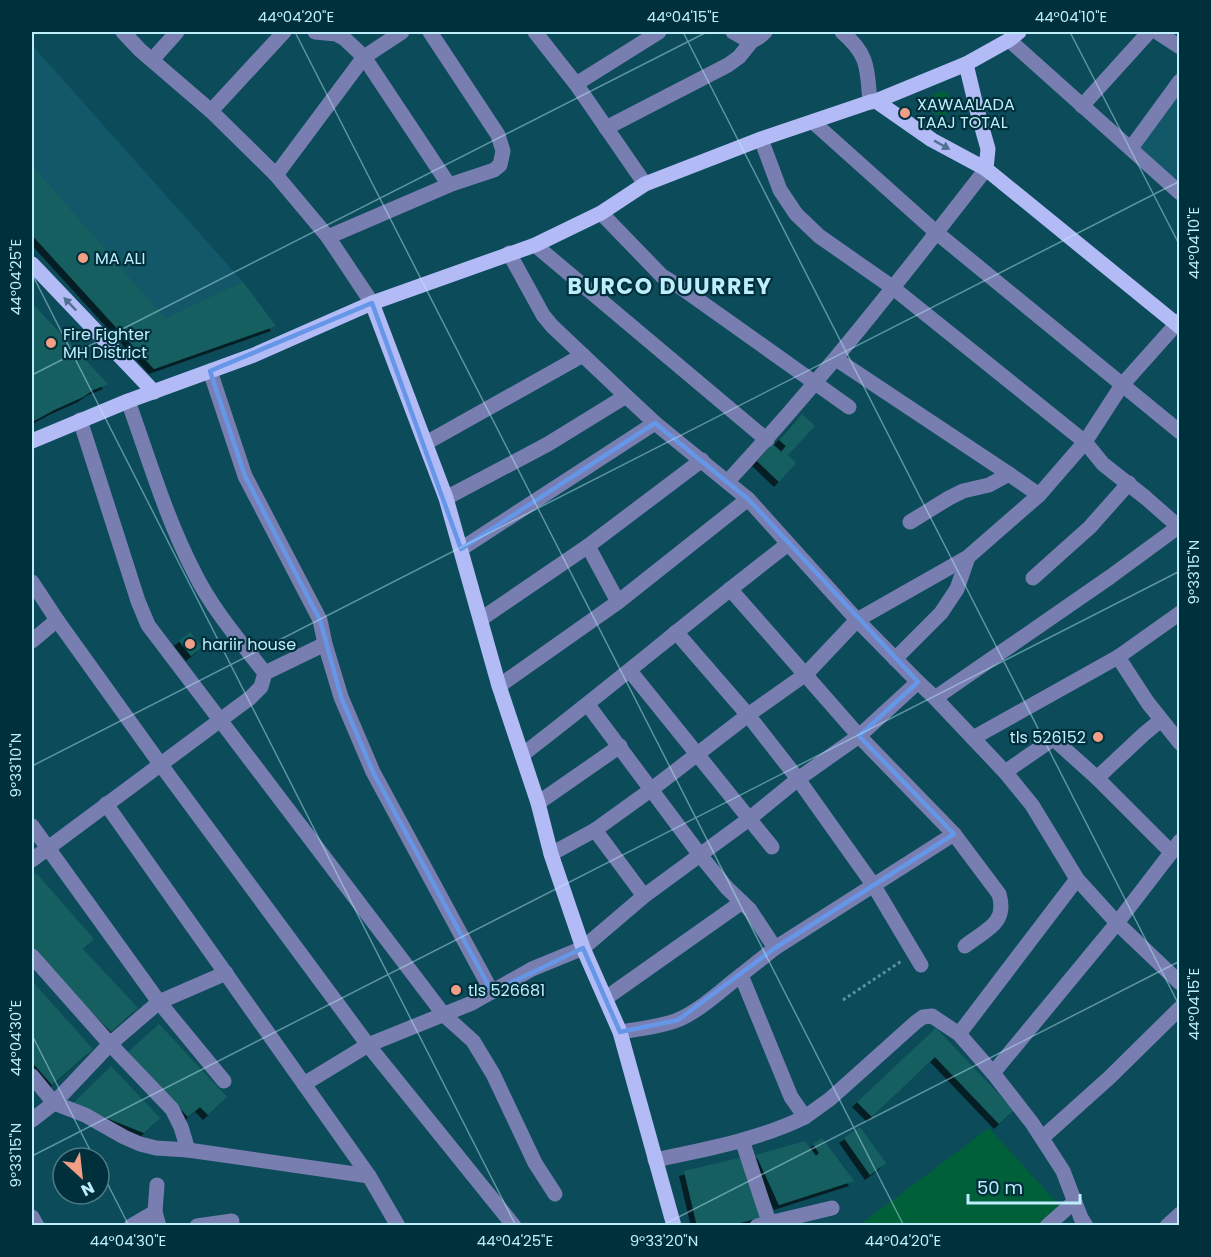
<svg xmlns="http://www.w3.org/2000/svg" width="1211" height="1257" viewBox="0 0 1211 1257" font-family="Poppins,sans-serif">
<defs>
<filter id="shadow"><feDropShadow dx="-5" dy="5" stdDeviation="0" flood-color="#0009"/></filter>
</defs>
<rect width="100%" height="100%" fill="#0c4b5a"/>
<g fill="#125869">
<path d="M32,45l211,237 -78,36 -133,-153z"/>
<path d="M1179,93v103l-48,-48z"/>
</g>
<g fill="#006039">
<path d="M943,91c5,2 8,4 9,10 3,20 -29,20 -20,-6z"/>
<path d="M989,1128l79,87 -13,11h-197z"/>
</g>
<g fill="#185f61" filter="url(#shadow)">
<path d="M32,165l133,153 78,-36 33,44 -122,43 -122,-134z"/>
<path d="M32,303l76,81 -15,6 -10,7 -29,13 -22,12z"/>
<path d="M802,414l13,12 -27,29 8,8 -17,19 -22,-21 15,-17 9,8 5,-6 -7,-6z"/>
<path d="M190,632l12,15 -11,9 -12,-15z"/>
<path d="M36,873l58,66 -11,10 55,59 -27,24 -57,-58 -22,-26v-70z"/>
<path d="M32,981l61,68 -41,36 -20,-23z"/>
<path d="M159,1024l68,73 -19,18 -8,-8 -12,10 -60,-65z"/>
<path d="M936,1028l78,82 -15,14 -64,-67 -63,60 -15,-15z"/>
<path d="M111,1066l49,52 -16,15 -72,-29z"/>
<path d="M860,1127l26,36 -16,12 -26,-37z"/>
<path d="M822,1138l32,43 -75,24 -23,-50 49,-14 11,15 3,-3 -6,-9z"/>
<path d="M744,1157l19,60 -35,9h-31l-13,-55z"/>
</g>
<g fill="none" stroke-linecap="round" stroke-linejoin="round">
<path stroke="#5a92a1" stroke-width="3" stroke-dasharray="3 3" stroke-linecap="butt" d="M843,1000l60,-40"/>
<g stroke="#787eb0" stroke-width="15">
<path d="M123,32l17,18 71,61 65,64 52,62 44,66"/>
<path d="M315,32l21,2 9,5 19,18 85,128 -121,52"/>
<path d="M430,32l68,103 5,16 -3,14 -6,5 -45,15"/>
<path d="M535,32l41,52 69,100"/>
<path d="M733,32c15,8 18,14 32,0"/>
<path d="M842,32c27,23 25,36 28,70"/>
<path d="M1157,32l23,15"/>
<path d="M1009,40l171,153"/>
<path d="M152,60l25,-28"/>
<path d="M576,84l83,-52"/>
<path d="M1082,106l67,-74"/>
<path d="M211,111l73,-79"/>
<path d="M813,122l124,111 243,199"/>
<path d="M606,128l122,-63 11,-8 13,-16"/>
<path d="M761,139l19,51 16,24 23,22 73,51 193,155 18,22 43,34 34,30"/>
<path d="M1131,148l49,-67"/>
<path d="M276,175l88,-118 38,-25"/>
<path d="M601,213l61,63 18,11 169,120"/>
<path d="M535,245l232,195"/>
<path d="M509,253l34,62 9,11 74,70 29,27 93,76 109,121 61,62 17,16 70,74 27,33 45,74 40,44 63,60"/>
<path d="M836,359l173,115"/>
<path d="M210,371l35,105 75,144 5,24 16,53 32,75 119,220"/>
<path d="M80,420l58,181 10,24 296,390 29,26 20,33 42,89 20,31"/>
<path d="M426,443l157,-88"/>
<path d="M728,481c92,-99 175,-205 258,-312"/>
<path d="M446,498l102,-54 78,-48"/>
<path d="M910,522l39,-24 14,-7 26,-6 20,-11 30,21"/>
<path d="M588,546l30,56"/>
<path d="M461,549l194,-126"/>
<path d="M1033,578l57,-51 39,-44"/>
<path d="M32,582l25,38 104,145 207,280 146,181"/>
<path d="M730,589l129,147 95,98 45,60c9,30 -14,36 -34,52"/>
<path d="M1180,613l-62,44 30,46 32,40"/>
<path d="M481,619l107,-73 114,-86"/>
<path d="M676,632l72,83 50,64 76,107 47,79"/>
<path d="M32,641l25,-21"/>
<path d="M895,659l46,-46 16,-24 11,-32"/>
<path d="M630,671l142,176"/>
<path d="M265,673l60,-29"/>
<path d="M499,686l119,-84 130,-103"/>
<path d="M935,698l175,-121 68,-50"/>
<path d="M588,705l112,150 27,33 23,22 25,38"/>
<path d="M973,738l145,-81"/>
<path d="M522,755c90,-69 176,-142 266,-211"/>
<path d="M1005,772l45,-31 4,-1 3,2 40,36 74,74"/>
<path d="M1097,778l47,-44 17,-14"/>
<path d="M538,803l82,-57"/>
<path d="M106,804l263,372 29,50"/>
<path d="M32,826l127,176 65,79"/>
<path d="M595,830l49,66"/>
<path d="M551,854l44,-24 57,-41 96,-74 58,-41 51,-54 111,-63 71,-62 46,-53 37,-57 58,-65"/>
<path d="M32,860l218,-162 11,-11 4,-14c-25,-32 -53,-64 -71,-101 -28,-54 -45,-113 -66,-171"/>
<path d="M32,956l78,88 62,65 9,18 7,23"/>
<path d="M741,975l34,-27 179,-114"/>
<path d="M606,998l136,-96"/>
<path d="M620,1032c19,-3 38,-5 55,-11 24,-9 46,-31 66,-46l50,122 14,20 25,-18 86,-77 7,-5 9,-1 27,18 34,39 39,50 31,48 18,47 5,8"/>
<path d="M959,1034l118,-155"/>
<path d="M993,1073l124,-150 63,-82"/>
<path d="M32,1076l22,27 31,12 39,22 16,7 16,4 32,2 181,26"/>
<path d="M304,1084l64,-39 104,-42 60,-34 51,-21 61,-52 105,-77 49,-40 61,-43 59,-54"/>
<path d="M32,1120l22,-17 56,-59 49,-42 67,-29"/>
<path d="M1042,1138l68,-61 70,-69"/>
<path d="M742,1140l27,82"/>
<path d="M655,1160c51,-11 103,-20 150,-43"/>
<path d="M157,1185l-2,27 4,14"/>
<path d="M32,1217l5,9"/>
<path d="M131,1226l24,-14"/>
<path d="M197,1226l35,-5"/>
<path d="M757,1226l75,-18"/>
<path d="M1047,1226l27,-24"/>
<path d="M1167,1226l13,-12"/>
</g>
<g stroke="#b3bbf7" stroke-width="15">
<path d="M966,64l11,46 11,39 -2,20"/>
<path d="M876,101l56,39 54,29 194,158"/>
<path d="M32,264l122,128"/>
<path d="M372,303l74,195 53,188 39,117 13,51 32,94 37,84 54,194"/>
<path d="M32,441l96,-40 126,-46 118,-52 163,-58 66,-32 44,-29 116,-45 109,-37 6,-1 90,-37 43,-24 10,-8"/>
</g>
</g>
<defs><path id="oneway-solid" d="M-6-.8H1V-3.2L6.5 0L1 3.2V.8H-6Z" transform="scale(1.5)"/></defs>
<g fill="#516f90">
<use href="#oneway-solid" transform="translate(942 145) rotate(29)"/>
<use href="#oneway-solid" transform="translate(70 304) rotate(-134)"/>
</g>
<path fill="none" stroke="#6596e8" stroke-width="4.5" stroke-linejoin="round" d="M372,303l89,246 194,-126 93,76 170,183 -59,54 95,98 -179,114 -97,72 -58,12 -37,-84 -91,44 -119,-220 -32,-75 -21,-77 -75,-144 -35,-105z"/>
<path fill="none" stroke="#beeefc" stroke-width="1.5" stroke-opacity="0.45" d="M295,32l609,1194M683,32l497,975M1070,32l110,214M32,274l484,952M32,375l675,-343M32,766l1148,-585M32,1035l62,123M32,1156l1148,-585M99,1167l30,59M661,1226l519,-265"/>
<g fill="#f39f85" stroke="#00303b" stroke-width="2">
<circle cx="905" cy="113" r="6"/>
<circle cx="83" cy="258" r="6"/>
<circle cx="51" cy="343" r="6"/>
<circle cx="190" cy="644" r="6"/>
<circle cx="1098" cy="737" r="6"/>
<circle cx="456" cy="990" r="6"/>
</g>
<g text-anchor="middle" stroke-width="4.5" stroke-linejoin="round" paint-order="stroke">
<g font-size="16" fill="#beeefc" stroke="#00303b" text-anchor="start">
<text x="917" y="110">XAWAALADA<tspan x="917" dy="18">TAAJ TOTAL</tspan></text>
<text x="95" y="264">MA ALI</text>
<text x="63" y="340">Fire Fighter<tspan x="63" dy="18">MH District</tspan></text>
<text x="202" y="650">hariir house</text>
<text x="1086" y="743" text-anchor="end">tls 526152</text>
<text x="468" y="996">tls 526681</text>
</g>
<g font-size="22" font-weight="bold" letter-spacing="1.5" fill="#beeefc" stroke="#00303b">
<text x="670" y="294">BURCO DUURREY</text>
</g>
</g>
<rect width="1211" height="1257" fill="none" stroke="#00303b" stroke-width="66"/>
<g transform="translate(81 1176) rotate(153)"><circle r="28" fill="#00303b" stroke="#4c7c88" stroke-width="1.5"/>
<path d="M0-4.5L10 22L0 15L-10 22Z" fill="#f39f85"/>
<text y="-9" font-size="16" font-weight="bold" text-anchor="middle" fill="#beeefc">N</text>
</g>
<path d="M968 1194v9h112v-9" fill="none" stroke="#beeefc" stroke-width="3"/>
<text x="977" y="1194" font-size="18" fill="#beeefc" stroke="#00303b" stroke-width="4.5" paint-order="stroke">50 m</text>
<rect x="33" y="33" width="1145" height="1191" fill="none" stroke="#beeefc" stroke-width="2"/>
<g font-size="15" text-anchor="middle" fill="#beeefc">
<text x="296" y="22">44°04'20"E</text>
<text x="683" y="22">44°04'15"E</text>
<text x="1071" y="22">44°04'10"E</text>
<text transform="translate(1194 243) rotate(-90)" y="5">44°04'10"E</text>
<text transform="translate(16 277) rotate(-90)" y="5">44°04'25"E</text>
<text transform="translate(1194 572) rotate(-90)" y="5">9°33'15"N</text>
<text transform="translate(16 765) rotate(-90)" y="5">9°33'10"N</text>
<text transform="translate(1194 1004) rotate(-90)" y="5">44°04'15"E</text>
<text transform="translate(16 1038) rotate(-90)" y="5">44°04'30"E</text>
<text transform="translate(16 1155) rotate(-90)" y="5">9°33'15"N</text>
<text x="128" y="1246">44°04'30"E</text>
<text x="515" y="1246">44°04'25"E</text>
<text x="664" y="1246">9°33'20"N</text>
<text x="903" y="1246">44°04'20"E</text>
</g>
</svg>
